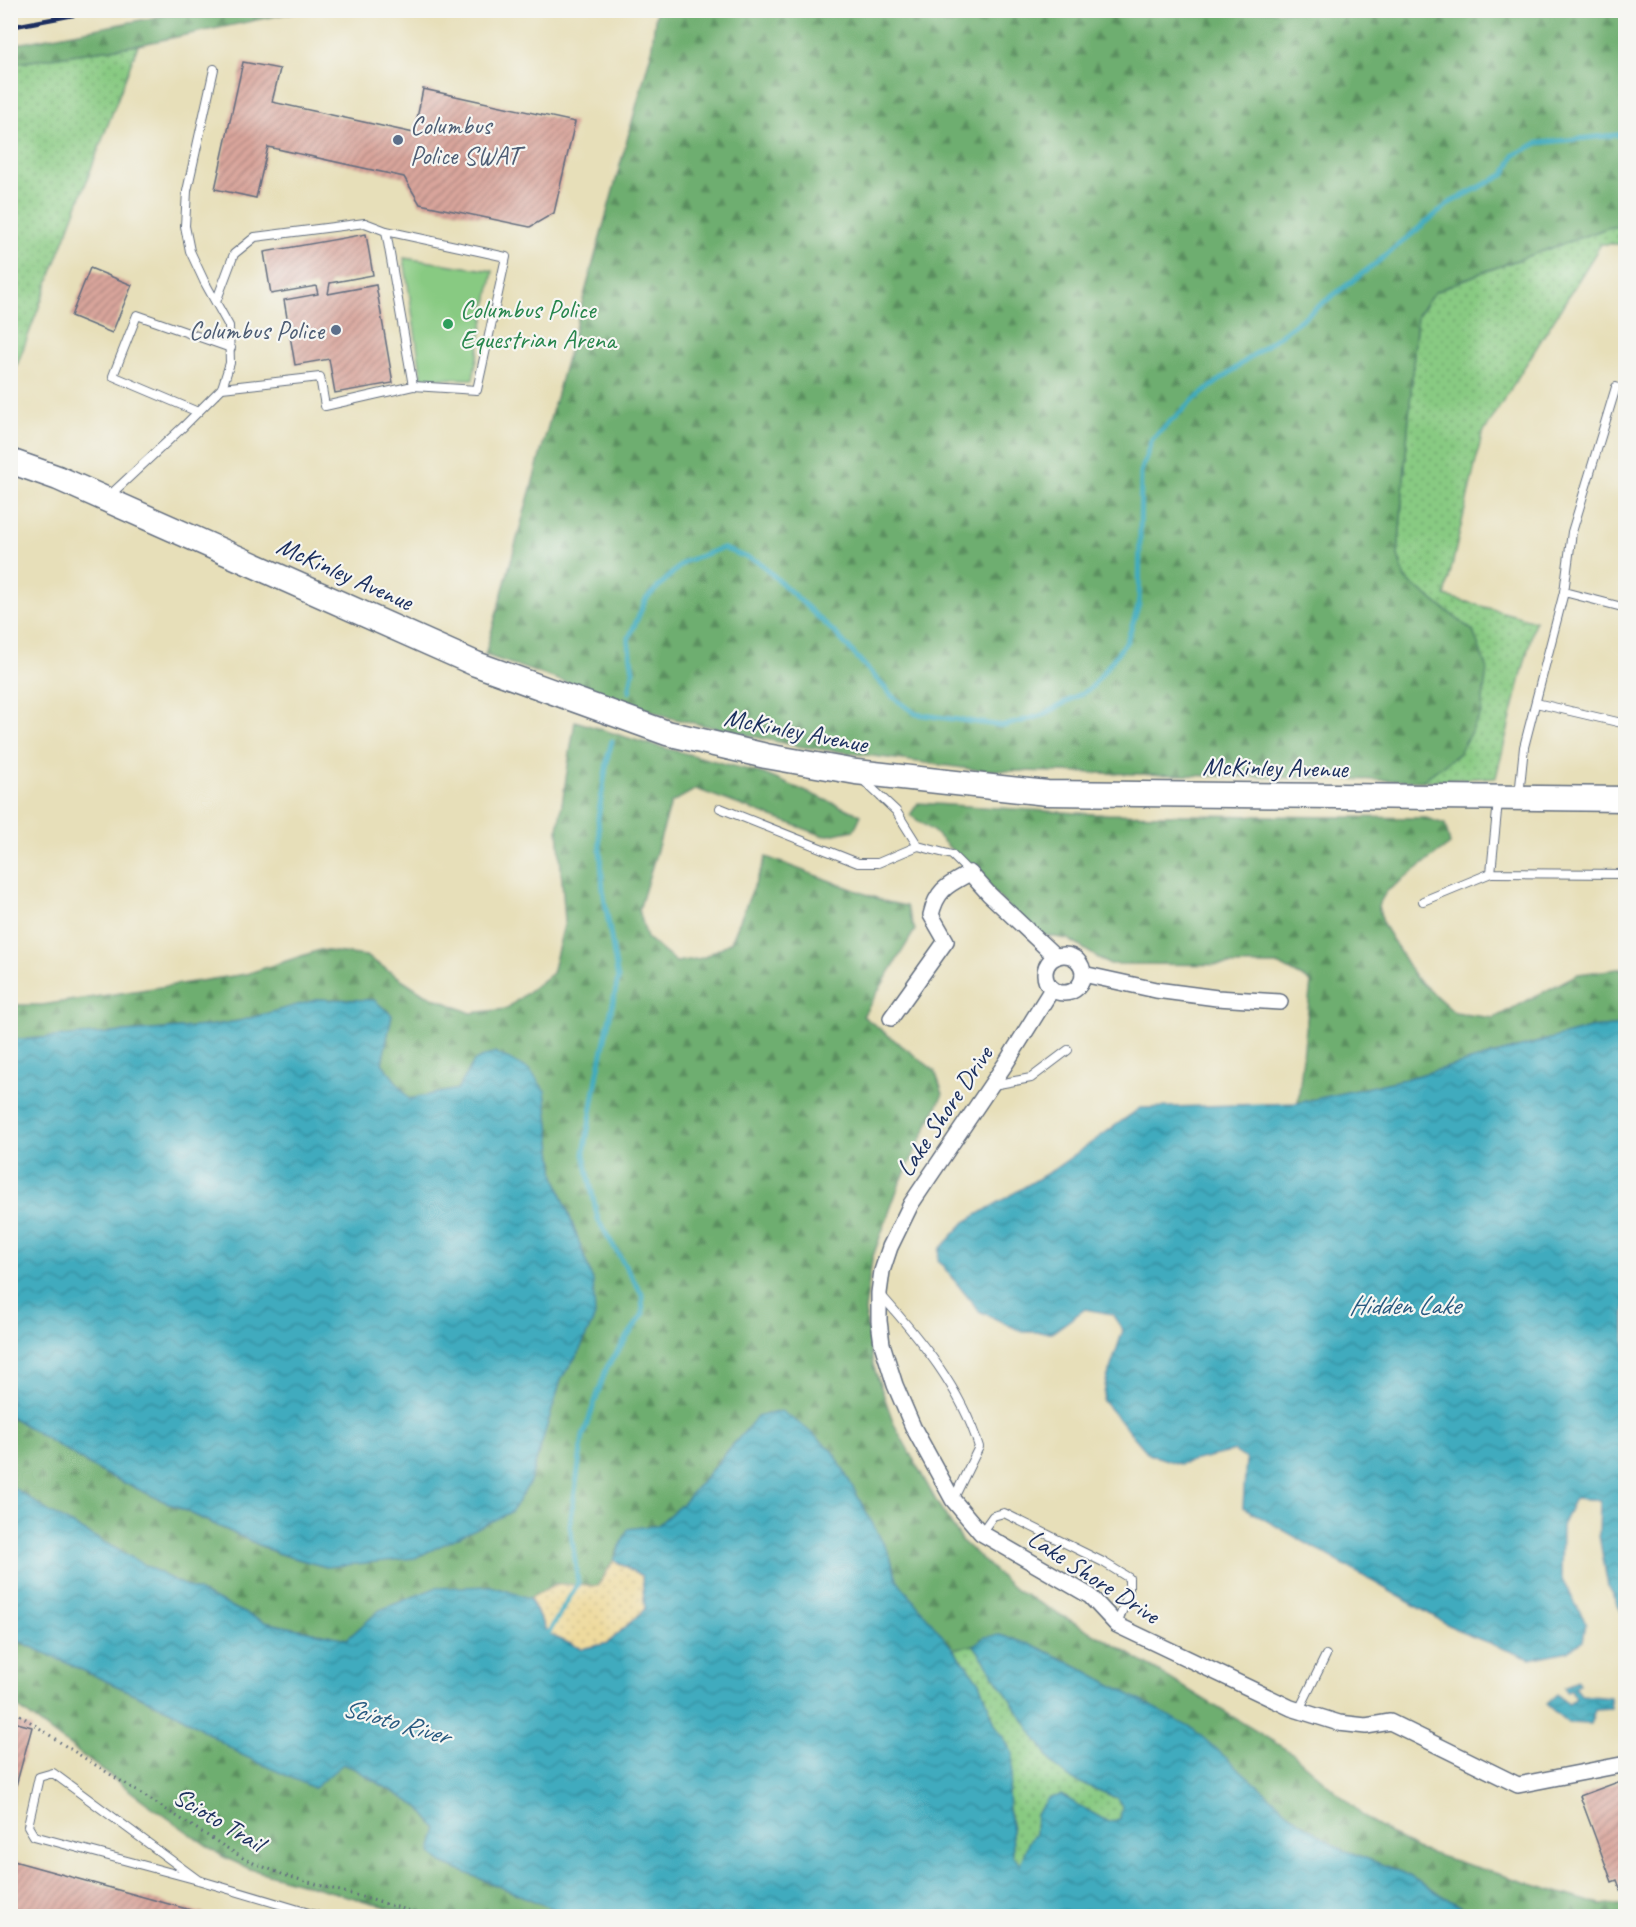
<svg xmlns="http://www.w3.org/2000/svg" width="1636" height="1927" viewBox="0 0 1636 1927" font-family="Caveat,sans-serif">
<defs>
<pattern id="grass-dots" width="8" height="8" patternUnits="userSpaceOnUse" patternTransform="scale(1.5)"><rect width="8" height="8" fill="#88ca82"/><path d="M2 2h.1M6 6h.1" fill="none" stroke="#6ea46e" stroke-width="1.8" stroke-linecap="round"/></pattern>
<pattern id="forest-firs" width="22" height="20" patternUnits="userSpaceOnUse" patternTransform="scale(1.5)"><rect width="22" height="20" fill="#6eae70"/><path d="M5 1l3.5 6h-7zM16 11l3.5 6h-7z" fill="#5a8e5f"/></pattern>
<pattern id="sand-dots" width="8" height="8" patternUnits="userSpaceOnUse" patternTransform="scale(1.5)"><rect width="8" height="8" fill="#eeda9e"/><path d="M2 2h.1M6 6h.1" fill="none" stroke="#ccbb8a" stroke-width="1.8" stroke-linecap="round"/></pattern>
<pattern id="water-waves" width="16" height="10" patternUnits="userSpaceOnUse" patternTransform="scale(1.5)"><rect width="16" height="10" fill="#3fabbe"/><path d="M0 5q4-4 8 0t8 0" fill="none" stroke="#348c9e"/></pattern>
<pattern id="building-hatch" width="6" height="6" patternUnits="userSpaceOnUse" patternTransform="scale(1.5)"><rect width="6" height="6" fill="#d9a59b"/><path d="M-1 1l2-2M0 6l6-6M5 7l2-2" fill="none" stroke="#af8782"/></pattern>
</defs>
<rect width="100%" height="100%" fill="#f6f6f2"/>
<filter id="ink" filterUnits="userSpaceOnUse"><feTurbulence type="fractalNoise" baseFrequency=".0167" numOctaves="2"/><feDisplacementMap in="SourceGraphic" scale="12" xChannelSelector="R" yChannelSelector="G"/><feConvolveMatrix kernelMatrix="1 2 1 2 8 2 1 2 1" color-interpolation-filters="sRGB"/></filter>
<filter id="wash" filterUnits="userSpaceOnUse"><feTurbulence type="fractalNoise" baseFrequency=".008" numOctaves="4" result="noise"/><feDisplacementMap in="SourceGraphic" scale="24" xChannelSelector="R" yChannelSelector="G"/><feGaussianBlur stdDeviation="1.35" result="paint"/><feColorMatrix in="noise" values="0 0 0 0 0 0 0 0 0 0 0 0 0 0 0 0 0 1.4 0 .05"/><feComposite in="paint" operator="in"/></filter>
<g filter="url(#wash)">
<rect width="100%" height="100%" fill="#e7dfb9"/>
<g fill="url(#grass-dots)" stroke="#527c70" stroke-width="1.5">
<path d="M138,45l-127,336v-317z"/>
<path d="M1610,227h15v17h-24l-119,191 -37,161 90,25 -39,156 -74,4 37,-28 14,-122 -68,-52 -7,-24 19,-240 18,-23 43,-18z"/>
<path d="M974,1645l80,120 15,13 48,20 6,8 -3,15 -12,1 -47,-27 -25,19 -1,20 -7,9 -8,23 -7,-11 -1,-26 -3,-15 -1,-21 4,-17 1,-22 -18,-30 -15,-42 -28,-33z"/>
</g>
<g fill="url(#forest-firs)" stroke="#446e67" stroke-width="1.5">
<path d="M193,10l106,1 -161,34 -127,19v-19z"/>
<path d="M656,11h969v216h-15l-132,47 -43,18 -18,23 -19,240 7,24 68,52 14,38 -6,45 -22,39 -37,28 -443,-11 -182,-24 -126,-28 -186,-63 166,-602z"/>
<path d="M575,721l63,20 126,33 97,41 -7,15 -30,6 -128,-47 -25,14 -32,107 8,28 29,24 27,-4 28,-16 35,-85 121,45 19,4 9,24 -52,86 72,55 8,23 -44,91 -27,74 -7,52 8,54 21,59 45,82 24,36 51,47 104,58 174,106 80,70 44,26 184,56h25v11h-149l-72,-43 -65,-25 -39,-26 -167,-125 -54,-30 -44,-21 -50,-9 -11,8 -22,4 -55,-69 -7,-24 -57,-105 -99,-8 -50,59 -26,23 -30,4 -14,31 -16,26 -42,-2 -27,14 -38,-12 -111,24 -33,29 -83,-17 -99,-46 -114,-63 -40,-27 -1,-70 93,57 173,80 50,14 203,-83 33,-107 16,-23 15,-73 -38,-105 -10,-84 -71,-31 -16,28 -49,10 -27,-36 9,-48 -152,6 -31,5 -181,13h-16v-34h31l204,-31 74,-24 46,6 57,37 48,20 35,-4 46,-36 13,-52 -7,-92z"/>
<path d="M918,803l175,11 333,4 19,6 5,20 -64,48 -8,14 6,20 31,51 40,36 39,5 84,-44 47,-6v57l-35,3 -185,51 -107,24 13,-121 -31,-17 -172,-1 -40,-25 -33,-5 -102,-103 -23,-16z"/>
<path d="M10,1633l9,8 159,73 64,41 101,9 10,4 66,39 18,22 -6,23 11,11 129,53h-152l-169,-47 -28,-13 -77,-54 -134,-100z"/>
</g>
<path fill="url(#sand-dots)" stroke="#84847e" stroke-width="1.5" d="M614,1560l28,16 3,33 -37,34 -26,6 -34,-15 -18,-36 26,-14 42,2z"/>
<path fill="#88ca82" stroke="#527c70" stroke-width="1.5" d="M404,258l89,13 -20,108 -51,-1z"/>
<g fill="url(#water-waves)" stroke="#2d6d8e" stroke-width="1.5">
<path d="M319,999l55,1 18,15 -10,48 27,36 49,-10 16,-28 21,-9 35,18 15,21 10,85 38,105 2,35 -17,38 -16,23 -33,107 -18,28 -96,46 -89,9 -49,-14 -174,-80 -93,-57 1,-377h16l181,-13 31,-5z"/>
<path d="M1625,1025v593l-17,-31 -9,-52 1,-35 -25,-2 -13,28 -1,51 25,46 -3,18 -15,10 -38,8 -69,-27 -218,-125 3,-48 -12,-8 -55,13 -30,-10 -46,-53 3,-19 17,-52 -11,-16 -27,-5 -32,23h-30l-44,-21 -41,-51 1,-10 26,-28 88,-52 87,-62 158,-5 107,-24 185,-51z"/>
<path d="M781,1411l22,15 30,25 57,105 7,24 83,102 15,42 18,30 -1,22 -4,17 1,21 3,15 1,26 7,10 8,-22 7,-9 1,-20 12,-15 13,-4 47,27 12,-2 2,-14 -5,-8 -48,-20 -15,-13 -80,-120 11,-8 15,-2 35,11 44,21 114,62 107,93 39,26 65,25 72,43h-905l-129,-53 -11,-11 6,-23 -18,-22 -66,-39 -10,-4 -29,24 -72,-33 -64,-41 -159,-73 -8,-8v-147l40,27 114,63 99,46 83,17 33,-29 55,-22 56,-2 38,12 19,36 34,15 26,-6 37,-34 -3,-33 -28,-16 14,-31 30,-4 26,-23 73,-85z"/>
<path d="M1577,1680l2,4 -4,3 6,8 29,3 1,11 -16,1 -5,14 -22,-1 -22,-19 11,-10 11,11 8,-7 -5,-8 -4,2 -3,-4z"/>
</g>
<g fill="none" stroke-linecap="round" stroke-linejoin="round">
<g stroke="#3fabbe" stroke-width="5">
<path d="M629,692l4,-21 -5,-31 18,-41 38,-37 38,-14 37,14 78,73 56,62 23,17 88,12 39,-11 48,-27 36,-47 12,-37 2,-132 11,-33 40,-38 183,-137 76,-62 54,-28 9,-19 24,-12 88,-9"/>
<path d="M542,1639l6,-5 30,-51 -8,-58 13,-89 24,-69 36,-53 -1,-20 -44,-74 -14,-66 14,-82 20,-93 -15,-89 -5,-72 10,-62 4,-15"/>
</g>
</g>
<g id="blocks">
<g fill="url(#building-hatch)">
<path d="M243,62l37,7 -8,33 142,31 9,-44 152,33 -21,91 -24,14 -110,-23 -16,-27 -136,-30 -12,51 -41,-9z"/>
<path d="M366,234l7,41 -43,8 -2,11 48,-9 17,98 -58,10 -6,-34 -34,6 -11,-65 34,-6 -2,-8 -45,8 -7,-42z"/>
<path d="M90,268l42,17 -20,48 -41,-17z"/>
<path d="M10,1721l22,6 -21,77h-1z"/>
<path d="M1626,1779v116l-3,1 -6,-16 -5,2 -32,-86z"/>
<path d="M10,1860l202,56h-188l-14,-3z"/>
</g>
</g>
</g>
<g filter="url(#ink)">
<use href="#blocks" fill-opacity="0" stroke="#626d7e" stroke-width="1.5"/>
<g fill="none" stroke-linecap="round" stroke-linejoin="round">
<defs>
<g id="service">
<path d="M386,231l120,26 -29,133 -64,-4"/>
<path d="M216,302l18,-48 21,-17 110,-14 21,8 27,155 -88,20 -5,-29 -98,11"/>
<path d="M198,412l-85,-36 24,-61 94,33"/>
<path d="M109,496l75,-70 38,-38 8,-25 -1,-37 -25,-45 -14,-30 -5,-25 2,-35 27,-122"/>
<path d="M1564,592l8,-60 44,-145"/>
<path d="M1536,703l90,21"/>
<path d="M862,779l34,32 22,35 34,9 18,18"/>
<path d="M1519,796l5,-49 40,-155 62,16"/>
<path d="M1498,801l-7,72 135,1"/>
<path d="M720,808l138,55h20l40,-17"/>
<path d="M1423,901l68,-28"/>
<path d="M993,1085l38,-7 37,-28"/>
<path d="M880,1294c40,45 81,94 99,153l-26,53"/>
<path d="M981,1533l12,-17 11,-3 99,49 26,16v14l-12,33"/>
<path d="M1299,1710l27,-55"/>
<path d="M198,1880l-145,-107 -14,4 -11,49 6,10 164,44 121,36"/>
</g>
<g id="minor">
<circle cx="1064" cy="974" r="19"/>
<path d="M1083,974l73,16 61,8 63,4"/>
<path d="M1052,989l-46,74 -95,141 -21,43 -8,24 -3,22v28l3,23 13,41 18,42 40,73 28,33 109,63 27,29 174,83 48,15 27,3 24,-4 128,63 108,-21"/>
<path d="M891,1018l55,-77 -15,-26c6,-26 17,-30 39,-42l19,21 67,63"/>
</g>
<path id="primary" d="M10,461l48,17 418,186 191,69 99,23 90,16 191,21 579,6"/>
</defs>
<use href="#service" stroke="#626d7e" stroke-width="10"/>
<use href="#minor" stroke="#626d7e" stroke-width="18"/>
<use href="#primary" stroke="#626d7e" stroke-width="27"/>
<path stroke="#626d7e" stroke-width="3" stroke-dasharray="1.5 4.5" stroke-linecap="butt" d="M10,1708l57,39 179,113 41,16 142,40"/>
<use href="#service" stroke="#fff" stroke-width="8"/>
<use href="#minor" stroke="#fff" stroke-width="15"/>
<use href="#primary" stroke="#fff" stroke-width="24"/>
<path stroke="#1b2f5e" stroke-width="4.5" d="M10,27l90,-17"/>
</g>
</g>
<g fill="#5c6f8a" stroke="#f6f6f2" stroke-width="2">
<circle cx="398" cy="140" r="6"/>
<circle cx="336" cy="330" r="6"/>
</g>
<circle fill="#2e9e5b" stroke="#f6f6f2" stroke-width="2" cx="448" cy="324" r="6"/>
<g text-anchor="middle" stroke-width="4.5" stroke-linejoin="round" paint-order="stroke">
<g font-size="26" fill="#4e5e75" stroke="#f6f6f2" text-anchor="start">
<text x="410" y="134">Columbus<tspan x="410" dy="30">Police SWAT</tspan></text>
<text x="324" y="339" text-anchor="end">Columbus Police</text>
</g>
<g font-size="26" fill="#27864d" stroke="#f6f6f2" text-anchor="start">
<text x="460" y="318">Columbus Police<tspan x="460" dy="30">Equestrian Arena</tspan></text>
</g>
<g font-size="26" fill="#1b2f5e" stroke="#f6f6f2">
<text transform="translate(345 573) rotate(24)" y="9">McKinley Avenue</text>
<text transform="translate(796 730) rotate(11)" y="9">McKinley Avenue</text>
<text transform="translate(1275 767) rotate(1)" y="9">McKinley Avenue</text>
<text transform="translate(944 1111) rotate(-56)" y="9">Lake Shore Drive</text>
<text transform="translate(1094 1576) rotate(33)" y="9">Lake Shore Drive</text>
<text transform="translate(219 1819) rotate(31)" y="9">Scioto Trail</text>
</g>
<g font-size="27" font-style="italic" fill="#285a80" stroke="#f6f6f2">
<text x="1404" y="1314">Hidden Lake</text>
<text transform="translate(396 1721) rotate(16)" y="9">Scioto River</text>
</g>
</g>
<rect width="1636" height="1927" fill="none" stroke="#f6f6f2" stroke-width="36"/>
</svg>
